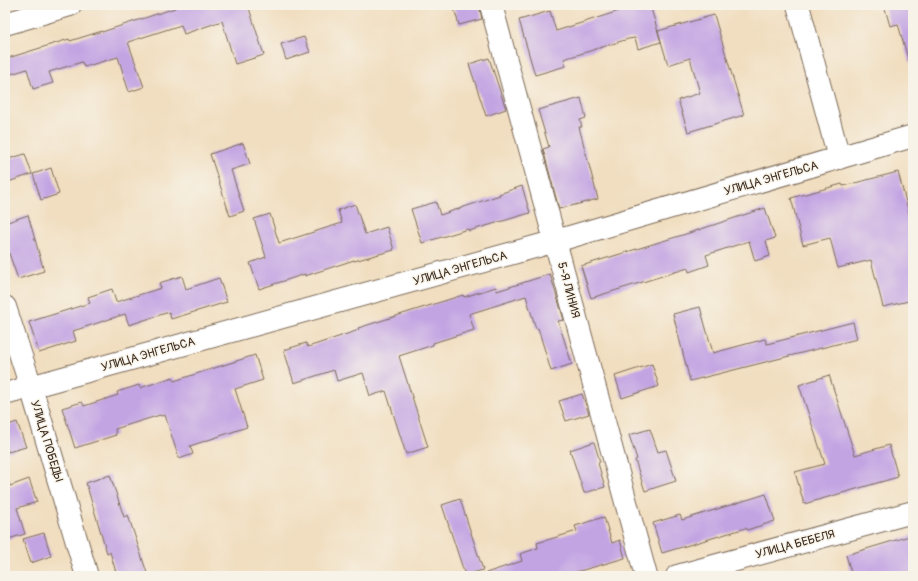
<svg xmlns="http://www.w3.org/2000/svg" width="918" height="581" viewBox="0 0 918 581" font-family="Pangolin,sans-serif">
<rect width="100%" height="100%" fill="#f7f3e8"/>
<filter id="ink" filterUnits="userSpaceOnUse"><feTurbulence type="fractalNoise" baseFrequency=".025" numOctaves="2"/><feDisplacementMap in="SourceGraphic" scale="8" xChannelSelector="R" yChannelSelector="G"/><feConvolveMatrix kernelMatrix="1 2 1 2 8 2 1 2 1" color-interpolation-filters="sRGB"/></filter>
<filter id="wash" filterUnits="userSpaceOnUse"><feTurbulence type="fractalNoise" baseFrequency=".012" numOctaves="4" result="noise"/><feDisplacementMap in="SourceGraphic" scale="16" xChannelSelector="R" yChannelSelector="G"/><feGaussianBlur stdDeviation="0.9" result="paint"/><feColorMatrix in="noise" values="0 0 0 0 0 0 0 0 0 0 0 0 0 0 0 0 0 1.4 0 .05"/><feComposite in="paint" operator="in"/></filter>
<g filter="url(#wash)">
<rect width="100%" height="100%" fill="#f1dec0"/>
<g id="blocks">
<g fill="#c3a4e3">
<path d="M174,5h74l16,50 -29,9 -13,-43 -38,13 -3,-9 -53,17 16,45 -15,5 -11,-35 -34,10 -2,-5 -33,10 4,11 -20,6 -6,-20 -22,7v-17l64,-20 1,2 32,-10v1l73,-24z"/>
<path d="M453,5h26l3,14 -23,6z"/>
<path d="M618,5h32l11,37 -23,7 -3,-11 -7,1 -64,20 2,7 -31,9 -16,-55 31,-9 6,20 63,-20z"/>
<path d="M884,5h29v56l-4,1 -11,-38 -8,2z"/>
<path d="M714,15l30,100 -56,17 -10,-32 22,-7 -10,-35 -22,7 -10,-34z"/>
<path d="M304,37l6,15 -24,8 -5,-16z"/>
<path d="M489,58l17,51 -20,7 -17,-52z"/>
<path d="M581,98l5,20 -6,2 2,7h-3l19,72 -39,10 -16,-60 6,-2 -11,-37z"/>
<path d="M243,143l7,21 -19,6 13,41 -14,5 -20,-62z"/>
<path d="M25,154l7,20 -27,9v-23z"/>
<path d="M51,168l8,26 -18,6 -8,-26z"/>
<path d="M898,172l15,56v9l-3,1 3,13v49l-30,7 -12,-47 -33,8 -8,-30 -27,7 -12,-47 51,-14 1,2z"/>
<path d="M522,186l8,27 -61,18 -1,-2 -46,14 -11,-34 25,-7 4,13 60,-20 -1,-1z"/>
<path d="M355,204l10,30 22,-7 7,23 -40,11v-1l-49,16v-2l-46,15 -9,-26 16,-6 -12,-38 16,-5 9,29 63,-20 -4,-13z"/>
<path d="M765,208l10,30 -9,3 4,15 -15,5 -6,-20 -43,14 3,10 -20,7 -1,-4 -97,30 -10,-32 108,-33z"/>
<path d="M28,215l16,56 -26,8 -13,-37v-19z"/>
<path d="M550,274l14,46 -6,1 14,43 -21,7 -13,-43 -2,1 -10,-33 -57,18 5,16 -41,13v2l-34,11 29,91 -22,7 -20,-63 -16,5 -7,-23 -26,8 -3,-11 -40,13 -10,-33 22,-7 2,4 51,-17 -1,-2 105,-33 1,2 32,-10 1,4z"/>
<path d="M182,276l4,13 33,-11 8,24 -56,17 -2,-7 -40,13 -4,-11 -52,17 3,10 -37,12 -10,-31 61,-19 -2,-6 24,-8 4,13 45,-14 -2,-5z"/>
<path d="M700,307l13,46 52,-14 2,5 86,-22 4,17 -167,42 -17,-67z"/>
<path d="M255,355l8,25 -28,9 12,38 -57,19 3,8 -14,5 -14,-44 -4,1 -1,-1 -45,14 1,6 -41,13 -13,-40 20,-6 2,4 34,-11 -1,-3 22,-7 1,3 33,-11 1,4z"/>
<path d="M652,364l7,22 -37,12 -7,-22z"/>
<path d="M829,375l26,80 34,-10 9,32 -94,27 -9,-32 30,-8 -26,-79z"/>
<path d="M582,394l7,20 -23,7 -7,-20z"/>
<path d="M17,422l9,25 -18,5 -3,-8v-18z"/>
<path d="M650,429l8,23 8,-2 10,31 -31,10 -10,-31 2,-1 -8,-24z"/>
<path d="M594,442l6,20 -2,1 7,24 -21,6 -14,-43z"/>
<path d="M110,475l14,42 4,-2 20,61h-31l-7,-24 -3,1 -21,-70z"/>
<path d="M29,479l8,23 -20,6 8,26 -20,6v-59l3,-1 2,6z"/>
<path d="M766,494l9,27 -28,9 -1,-2 -84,25 -9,-30 27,-8 2,5z"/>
<path d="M460,499l23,71 -18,5 -23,-70z"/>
<path d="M604,517l8,26 8,-3 5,18 -63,18h-75l-1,-3 36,-12 -2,-7 18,-6 -1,-5 40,-12 -2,-5z"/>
<path d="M44,533l7,23 -20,7 -8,-24z"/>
<path d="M913,535v41h-61l-6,-21z"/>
</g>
</g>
</g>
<g filter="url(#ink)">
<use href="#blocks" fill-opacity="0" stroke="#7b6957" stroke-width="1"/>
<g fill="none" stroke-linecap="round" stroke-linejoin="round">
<defs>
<g id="minor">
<path d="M491,5l155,571"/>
<path d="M798,5l41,153"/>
<path d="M5,24l65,-19"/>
<path d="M5,307l26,80 56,189"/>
<path d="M5,394l551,-153 357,-105"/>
<path d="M677,576l236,-64"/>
</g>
</defs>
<use href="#minor" stroke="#7b6957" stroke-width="24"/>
<use href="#minor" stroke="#fff" stroke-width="22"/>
</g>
</g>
<g text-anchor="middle" stroke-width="3" stroke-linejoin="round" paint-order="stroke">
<g font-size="12" fill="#3b2a1e" stroke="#f7f3e8">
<text transform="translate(771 178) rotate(-16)" y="4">УЛИЦА ЭНГЕЛЬСА</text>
<text transform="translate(460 268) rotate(-16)" y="4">УЛИЦА ЭНГЕЛЬСА</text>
<text transform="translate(569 290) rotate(75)" y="4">5-Я ЛИНИЯ</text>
<text transform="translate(148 354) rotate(-16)" y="4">УЛИЦА ЭНГЕЛЬСА</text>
<text transform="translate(47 441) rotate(73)" y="4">УЛИЦА ПОБЕДЫ</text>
<text transform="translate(795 544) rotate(-15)" y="4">УЛИЦА БЕБЕЛЯ</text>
</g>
</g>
<rect width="918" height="581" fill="none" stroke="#f7f3e8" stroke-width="20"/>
</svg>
